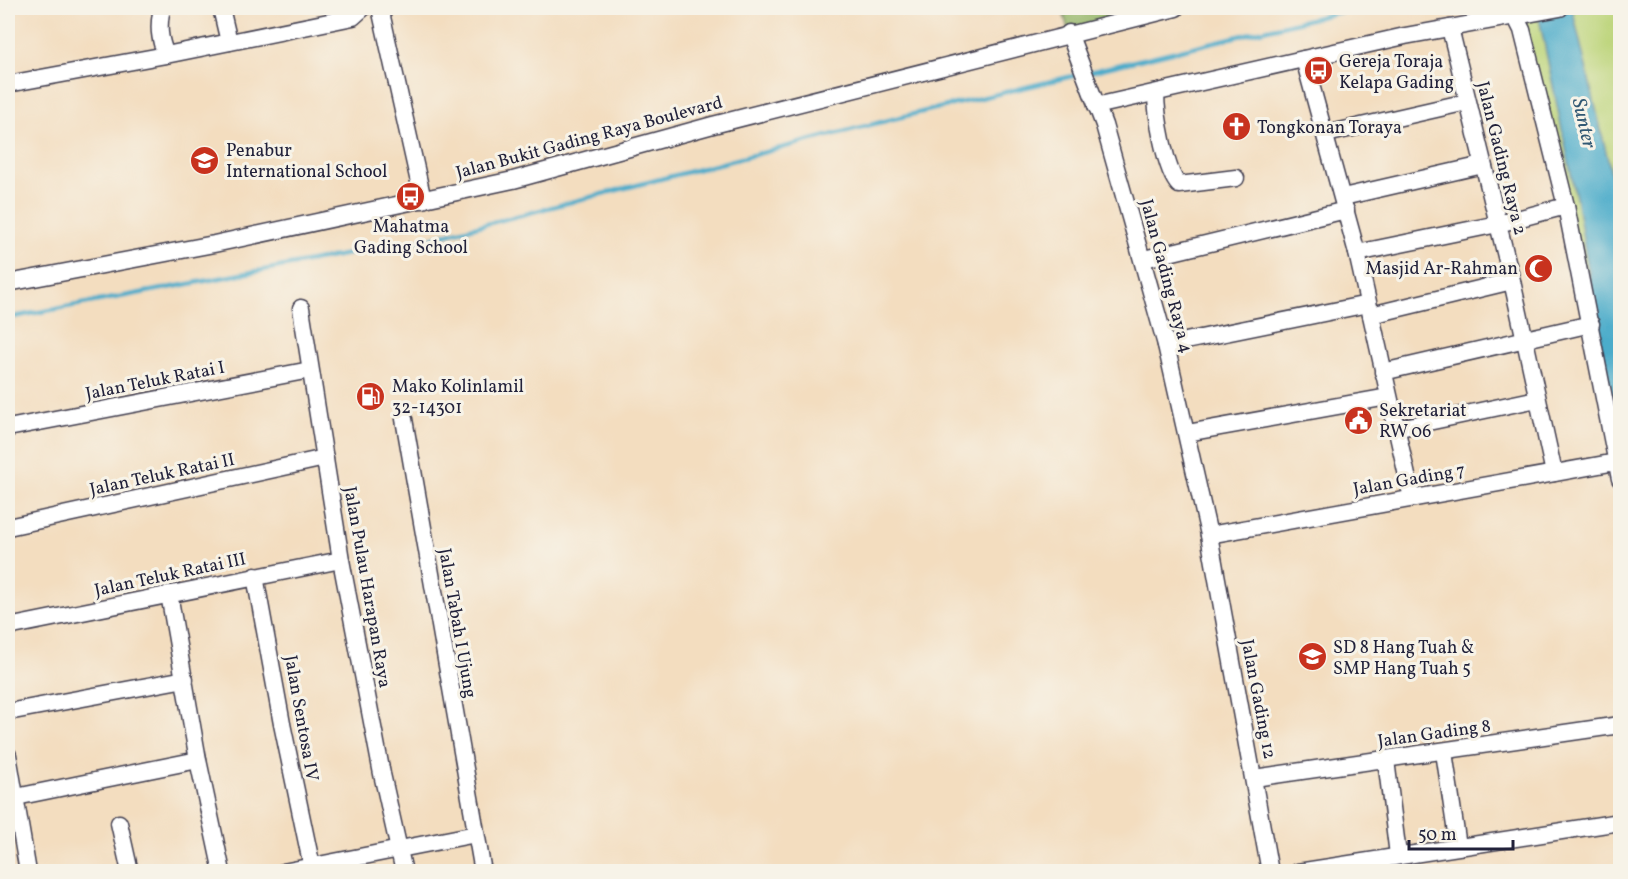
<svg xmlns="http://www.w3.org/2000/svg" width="1628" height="879" viewBox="0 0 1628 879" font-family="Vollkorn,serif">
<rect width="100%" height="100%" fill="#f7f3e8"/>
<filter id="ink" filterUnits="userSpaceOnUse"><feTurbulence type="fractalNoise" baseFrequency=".0167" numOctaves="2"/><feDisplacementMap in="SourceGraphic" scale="12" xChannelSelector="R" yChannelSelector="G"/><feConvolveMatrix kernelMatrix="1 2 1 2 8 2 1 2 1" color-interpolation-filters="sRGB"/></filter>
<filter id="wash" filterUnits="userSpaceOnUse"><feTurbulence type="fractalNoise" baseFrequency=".008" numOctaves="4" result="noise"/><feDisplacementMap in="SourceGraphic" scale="24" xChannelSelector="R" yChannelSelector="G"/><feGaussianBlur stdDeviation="1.35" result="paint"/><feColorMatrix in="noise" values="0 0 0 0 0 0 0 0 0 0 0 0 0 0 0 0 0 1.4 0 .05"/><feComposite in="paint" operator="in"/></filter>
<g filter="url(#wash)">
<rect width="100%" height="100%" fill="#f3ddbf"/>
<g fill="#bcd479" stroke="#6f7b5a" stroke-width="1.5">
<path d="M1537,8l40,194 43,256 -98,-428z"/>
<path d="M1572,8h48v203z"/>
</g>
<path fill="#95b669" stroke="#5c6c52" stroke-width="1.5" d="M1062,8h112l-105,25z"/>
<path fill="#4bacca" stroke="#366782" stroke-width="1.5" d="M1537,8h35l48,203v247l-43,-256z"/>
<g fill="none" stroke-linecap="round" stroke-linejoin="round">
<g stroke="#4bacca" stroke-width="4.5">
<path d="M1089,72l267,-64"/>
<path d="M8,318l420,-79 469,-121 184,-44"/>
</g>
</g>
</g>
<g filter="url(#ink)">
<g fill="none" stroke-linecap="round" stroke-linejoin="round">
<defs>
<g id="minor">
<path d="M162,8c-4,18 -3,30 4,47"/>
<path d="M221,8l8,34"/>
<path d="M380,8l43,192"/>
<path d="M1511,8l11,22 44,176 54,273"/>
<path d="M1450,28l62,253 42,192"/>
<path d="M1069,33l35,92 62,220 43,190 61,337"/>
<path d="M1304,59l53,194 55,245"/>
<path d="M8,84l158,-29 187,-38 10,-9"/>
<path d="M1156,93c0,20 9,78 23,92l57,-7"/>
<path d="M1096,106l309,-70 155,-28"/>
<path d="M1326,134l141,-32"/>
<path d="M1343,197l140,-32"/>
<path d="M1357,253l141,-29 68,-18"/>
<path d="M1144,259l202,-49"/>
<path d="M8,283l206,-39 299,-64 200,-55 463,-117"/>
<path d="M301,308l40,252 41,214 22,98"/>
<path d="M1371,315l141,-34"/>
<path d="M1166,345l202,-41"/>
<path d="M1383,372l208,-48"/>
<path d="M404,419l79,453"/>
<path d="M8,428l302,-58"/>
<path d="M1395,429l142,-30"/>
<path d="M1187,433l201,-36"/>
<path d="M8,527l317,-69"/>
<path d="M1209,535l407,-73"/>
<path d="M255,576l27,148 30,143"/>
<path d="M169,594l29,166 24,112"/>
<path d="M8,627l333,-67"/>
<path d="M8,712l177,-33"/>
<path d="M1444,752l14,94"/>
<path d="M8,755l20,117"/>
<path d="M1386,760l12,95"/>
<path d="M1254,778l366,-53"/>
<path d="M16,797l182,-37"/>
<path d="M119,823l11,49"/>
<path d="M283,872l193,-38"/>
<path d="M1298,872l322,-50"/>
</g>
</defs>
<use href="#minor" stroke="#413e4f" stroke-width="19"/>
<use href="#minor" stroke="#fff" stroke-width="16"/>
</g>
</g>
<defs>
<symbol id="bus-disc" viewBox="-11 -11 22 22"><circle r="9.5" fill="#c8321e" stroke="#f7f3e8"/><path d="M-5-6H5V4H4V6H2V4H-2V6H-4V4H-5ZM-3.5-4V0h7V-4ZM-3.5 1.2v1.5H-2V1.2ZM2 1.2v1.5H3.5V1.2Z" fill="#fff"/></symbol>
<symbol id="church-disc" viewBox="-11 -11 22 22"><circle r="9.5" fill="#c8321e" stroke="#f7f3e8"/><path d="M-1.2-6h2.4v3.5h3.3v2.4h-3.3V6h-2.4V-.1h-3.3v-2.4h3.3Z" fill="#fff"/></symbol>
<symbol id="school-disc" viewBox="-11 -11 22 22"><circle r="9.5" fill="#c8321e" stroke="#f7f3e8"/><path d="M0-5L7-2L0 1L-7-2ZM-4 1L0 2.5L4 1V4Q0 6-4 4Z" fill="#fff"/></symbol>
<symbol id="mosque-disc" viewBox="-11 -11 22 22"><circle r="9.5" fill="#c8321e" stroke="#f7f3e8"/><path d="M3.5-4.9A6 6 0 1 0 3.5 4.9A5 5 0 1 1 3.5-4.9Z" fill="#fff"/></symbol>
<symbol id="fuel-disc" viewBox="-11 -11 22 22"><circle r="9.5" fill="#c8321e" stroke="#f7f3e8"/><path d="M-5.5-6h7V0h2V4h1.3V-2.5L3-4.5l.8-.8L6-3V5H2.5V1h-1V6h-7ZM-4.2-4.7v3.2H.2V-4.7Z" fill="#fff"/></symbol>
<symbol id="civic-disc" viewBox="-11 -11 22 22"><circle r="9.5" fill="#c8321e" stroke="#f7f3e8"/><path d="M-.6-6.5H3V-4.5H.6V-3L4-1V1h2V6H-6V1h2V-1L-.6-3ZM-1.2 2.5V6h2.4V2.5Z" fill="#fff"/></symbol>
</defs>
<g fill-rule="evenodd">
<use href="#bus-disc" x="1302" y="54" width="33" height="33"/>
<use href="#church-disc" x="1220" y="110" width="33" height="33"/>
<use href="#school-disc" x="188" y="144" width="33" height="33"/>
<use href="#bus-disc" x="394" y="180" width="33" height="33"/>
<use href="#mosque-disc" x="1522" y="252" width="33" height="33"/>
<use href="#fuel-disc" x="354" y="380" width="33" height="33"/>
<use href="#civic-disc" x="1342" y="404" width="33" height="33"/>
<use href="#school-disc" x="1296" y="640" width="33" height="33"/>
</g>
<g text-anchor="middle" stroke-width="6" stroke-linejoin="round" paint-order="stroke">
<g font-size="18" fill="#22223b" stroke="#f7f3e8" text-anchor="start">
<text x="1339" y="67">Gereja Toraja<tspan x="1339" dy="21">Kelapa Gading</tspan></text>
<text x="1257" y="133">Tongkonan Toraya</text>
<text x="226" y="156">Penabur<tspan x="226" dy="21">International School</tspan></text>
<text x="411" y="232" text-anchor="middle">Mahatma<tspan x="411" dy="21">Gading School</tspan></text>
<text x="1518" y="274" text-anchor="end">Masjid Ar-Rahman</text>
<text x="392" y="392">Mako Kolinlamil<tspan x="392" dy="21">32-14301</tspan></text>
<text x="1379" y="416">Sekretariat<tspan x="1379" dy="21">RW 06</tspan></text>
<text x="1333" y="653">SD 8 Hang Tuah &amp;<tspan x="1333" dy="21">SMP Hang Tuah 5</tspan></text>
</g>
<g font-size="18" fill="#22223b" stroke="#f7f3e8">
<text transform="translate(589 137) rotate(-15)" y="6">Jalan Bukit Gading Raya Boulevard</text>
<text transform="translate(1502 158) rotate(76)" y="6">Jalan Gading Raya 2</text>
<text transform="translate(1167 276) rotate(75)" y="6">Jalan Gading Raya 4</text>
<text transform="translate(155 380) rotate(-11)" y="6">Jalan Teluk Ratai I</text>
<text transform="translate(162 474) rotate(-12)" y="6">Jalan Teluk Ratai II</text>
<text transform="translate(1409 479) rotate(-10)" y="6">Jalan Gading 7</text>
<text transform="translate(170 574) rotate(-12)" y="6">Jalan Teluk Ratai III</text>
<text transform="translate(368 587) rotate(80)" y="6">Jalan Pulau Harapan Raya</text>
<text transform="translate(458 623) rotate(80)" y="6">Jalan Tabah I Ujung</text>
<text transform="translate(1259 699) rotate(79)" y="6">Jalan Gading 12</text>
<text transform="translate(302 718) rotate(80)" y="6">Jalan Sentosa IV</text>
<text transform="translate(1434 733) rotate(-8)" y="6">Jalan Gading 8</text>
</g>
<g font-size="20" font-style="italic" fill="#325974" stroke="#f7f3e8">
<text transform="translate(1585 123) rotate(77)" y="7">Sunter</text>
</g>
</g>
<rect width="1628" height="879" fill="none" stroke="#f7f3e8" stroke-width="30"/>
<path d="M1409 840v9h104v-9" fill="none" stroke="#22223b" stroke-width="3"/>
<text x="1418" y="840" font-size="18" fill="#22223b" stroke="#f7f3e8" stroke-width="4.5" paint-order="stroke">50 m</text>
</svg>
